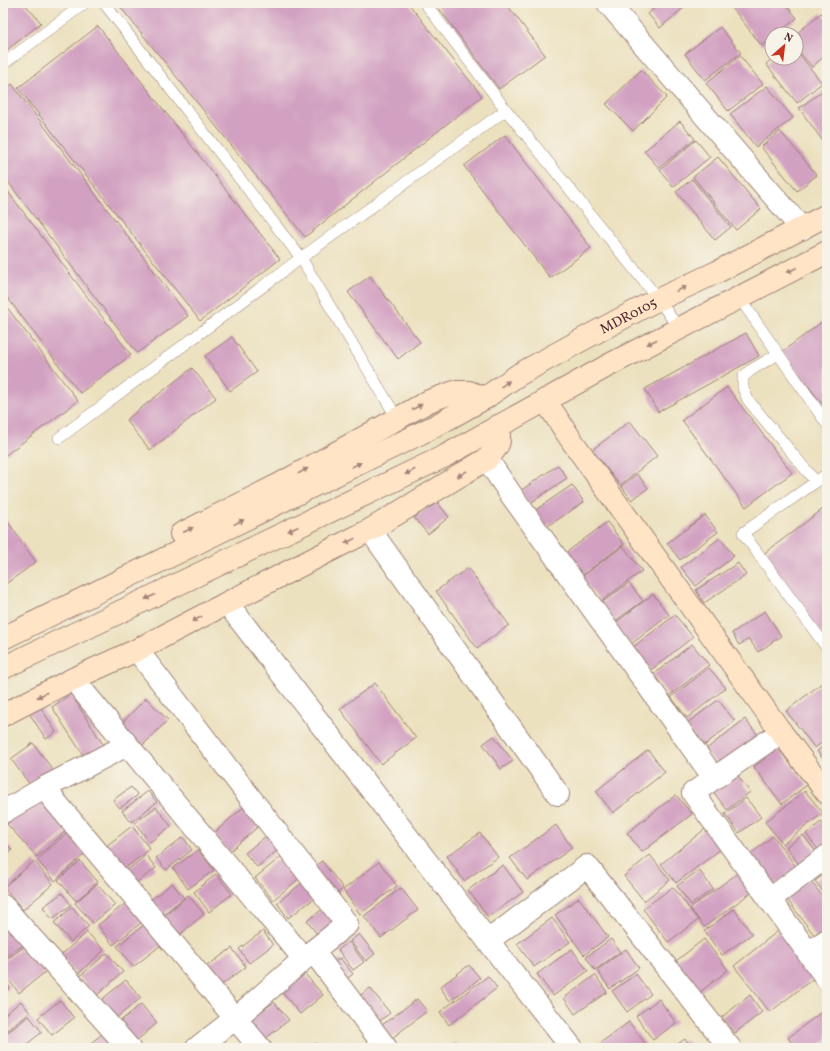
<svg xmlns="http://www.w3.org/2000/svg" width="830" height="1051" viewBox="0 0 830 1051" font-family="Vollkorn,serif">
<rect width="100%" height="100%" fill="#f7f3e8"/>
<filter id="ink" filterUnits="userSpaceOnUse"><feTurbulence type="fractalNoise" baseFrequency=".025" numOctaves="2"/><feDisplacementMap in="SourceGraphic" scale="8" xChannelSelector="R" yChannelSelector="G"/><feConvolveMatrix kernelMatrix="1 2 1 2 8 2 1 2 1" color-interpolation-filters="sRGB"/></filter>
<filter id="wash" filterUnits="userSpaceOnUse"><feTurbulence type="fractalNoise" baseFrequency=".012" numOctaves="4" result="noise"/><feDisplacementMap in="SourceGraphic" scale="16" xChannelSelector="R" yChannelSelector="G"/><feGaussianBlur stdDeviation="0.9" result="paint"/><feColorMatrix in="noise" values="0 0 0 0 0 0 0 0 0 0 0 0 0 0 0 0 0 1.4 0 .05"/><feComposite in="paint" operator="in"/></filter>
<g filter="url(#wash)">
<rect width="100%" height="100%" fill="#ece1bf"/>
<g id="blocks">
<g fill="#d2a0c1">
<path d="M3,3h21l17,20 -34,27 -4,-5z"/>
<path d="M119,3h289l74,93 -177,141 -187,-233z"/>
<path d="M435,3h71l39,52 -46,34z"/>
<path d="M660,3h29l-29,25 -12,-14z"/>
<path d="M740,3h45l12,15 -20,16h-5v4l-10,8 -29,-37z"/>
<path d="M821,13l6,6v35l-15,13 -16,-19v-14z"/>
<path d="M98,26l182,233 -80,62 -182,-233z"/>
<path d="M720,27l21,26 -36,27 -20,-26z"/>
<path d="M796,50l26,33 -25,20 -31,-39 7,-6h23z"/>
<path d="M740,56l23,28 -35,27 -22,-28z"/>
<path d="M641,70l26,27 -34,34 -27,-27z"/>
<path d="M12,84l176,232 -51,37 -134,-178v-84z"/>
<path d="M767,86l26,32 -37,29 -26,-33z"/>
<path d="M827,88v59l-28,-39z"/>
<path d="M680,121l15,18 -36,29 -15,-17z"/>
<path d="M780,131l37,44 -20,16 -36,-44z"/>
<path d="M505,135l86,113 -41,30 -86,-112z"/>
<path d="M696,140l14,17 -37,30 -13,-17z"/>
<path d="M718,157l43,52 -25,21 -43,-53z"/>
<path d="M692,179l39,48 -16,13 -39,-48z"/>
<path d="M3,185l128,170 -51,38 -77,-101z"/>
<path d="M370,276l50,66 -22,17 -50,-67z"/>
<path d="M3,302l75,99 -75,56z"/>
<path d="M827,318v92l-45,-58z"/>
<path d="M746,333l13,23 -101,56 -13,-23z"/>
<path d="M232,337l25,35 -27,19 -25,-35z"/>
<path d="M192,368l24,30 -66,52 -24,-30z"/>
<path d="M727,387l65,86 -46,34 -64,-87z"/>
<path d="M630,421l27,35 -37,29 -28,-35z"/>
<path d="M558,465l9,13 -38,26 -9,-13z"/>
<path d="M637,474l11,14 -16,12 -11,-14z"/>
<path d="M572,485l12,17 -39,26 -11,-17z"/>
<path d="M436,501l13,16 -21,17 -14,-16z"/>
<path d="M827,506v134l-65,-85z"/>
<path d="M3,515l33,47 -33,24z"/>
<path d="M705,515l13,17 -38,28 -13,-17z"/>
<path d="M607,522l17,22 -44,33 -17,-22z"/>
<path d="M720,538l14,18 -38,30 -15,-19z"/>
<path d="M623,546l19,25 -42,31 -19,-25z"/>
<path d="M738,563l8,12 -42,28 -8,-13z"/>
<path d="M468,568l41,57 -32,23 -41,-57z"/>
<path d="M629,583l14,18 -28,20 -14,-18z"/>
<path d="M653,594l16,21 -39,30 -16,-21z"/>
<path d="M765,611l16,25 -23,16 -9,-13 -10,6 -7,-12z"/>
<path d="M675,615l18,22 -42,33 -18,-23z"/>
<path d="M692,644l17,21 -40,31 -16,-21z"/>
<path d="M709,668l17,20 -39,30 -16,-21z"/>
<path d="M827,679v60l-12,9 -29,-37z"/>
<path d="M375,683l41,55 -35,26 -41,-55z"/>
<path d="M71,694l33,52 -19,12 -33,-51z"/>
<path d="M146,698l22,22 -29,29 -22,-21z"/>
<path d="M718,700l17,21 -33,26 -17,-22z"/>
<path d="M38,703l18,29 -10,7 -19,-29z"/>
<path d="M745,719l15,19 -40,30 -15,-18z"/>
<path d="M494,736l19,25 -12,8 -18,-25z"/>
<path d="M33,743l22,30 -22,16 -22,-30z"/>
<path d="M827,743v21l-10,-13z"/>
<path d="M778,748l29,37 -25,19 -28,-37z"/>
<path d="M648,750l17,22 -52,41 -17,-22z"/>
<path d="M735,772l15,20 -23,18 -15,-20z"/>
<path d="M131,787l7,8 -18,13 -7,-8z"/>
<path d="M148,791l9,11 -26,20 -9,-11z"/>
<path d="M805,791l18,22 -40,31 -18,-22z"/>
<path d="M676,795l16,19 -50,38 -15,-19z"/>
<path d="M39,796l29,33 -31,28 -30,-33z"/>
<path d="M746,798l15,19 -22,16 -14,-19z"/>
<path d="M246,805l16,18 -33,29 -16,-18z"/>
<path d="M156,807l15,19 -21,16 -15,-19z"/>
<path d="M821,822l6,7v17l-7,6 -14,-18z"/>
<path d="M556,825l16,23 -45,32 -17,-22z"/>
<path d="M132,826l18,23 -31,24 -18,-23z"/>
<path d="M705,829l16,20 -45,34 -15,-19z"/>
<path d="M69,831l18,21 -32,29 -18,-21z"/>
<path d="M272,831l12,14 -27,22 -12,-14z"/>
<path d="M480,833l18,24 -34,24 -17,-25z"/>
<path d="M803,835l14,18 -17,13 -14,-19z"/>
<path d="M773,836l24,32 -25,19 -24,-31z"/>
<path d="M183,837l9,13 -26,20 -10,-12z"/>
<path d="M3,840l9,10 -9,8z"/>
<path d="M198,850l16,20 -26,19 -15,-21z"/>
<path d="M146,855l10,13 -25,19 -10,-12z"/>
<path d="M283,855l18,22 -28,23 -18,-22z"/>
<path d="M650,855l20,25 -26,21 -20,-25z"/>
<path d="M34,861l19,23 -30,26 -19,-23z"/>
<path d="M80,861l18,21 -22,19 -18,-21z"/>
<path d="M322,861l21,27 -9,10 -23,-29z"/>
<path d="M379,862l18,24 -37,28 -17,-24z"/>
<path d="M503,865l20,27 -35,25 -20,-27z"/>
<path d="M699,870l14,19 -22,16 -14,-19z"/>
<path d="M827,872v25l-12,-16z"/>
<path d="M738,873l14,19 -48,35 -14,-19z"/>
<path d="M216,874l16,20 -23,18 -15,-20z"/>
<path d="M809,879l18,23v31l-9,7 -32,-42z"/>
<path d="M303,882l12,16 -27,20 -11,-15z"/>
<path d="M172,883l12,15 -24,19 -12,-15z"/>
<path d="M97,884l18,21 -22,18 -18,-20z"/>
<path d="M673,887l25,33 -30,22 -25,-33z"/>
<path d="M401,888l17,22 -37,28 -17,-22z"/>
<path d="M62,893l9,12 -19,14 -9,-12z"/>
<path d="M188,895l16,19 -29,25 -16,-18z"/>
<path d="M579,898l29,39 -24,18 -29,-40z"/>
<path d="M131,899l16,19 -34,27 -15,-20z"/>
<path d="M72,907l17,19 -18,16 -17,-19z"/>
<path d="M324,908l13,16 -18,13 -12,-16z"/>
<path d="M734,909l18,25 -30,21 -18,-24z"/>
<path d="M552,918l18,24 -36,25 -17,-23z"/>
<path d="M3,919l24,23 -24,18z"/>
<path d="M149,921l16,21 -32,25 -16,-21z"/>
<path d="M263,931l10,14 -24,18 -10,-14z"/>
<path d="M778,931l36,47 -44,34 -36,-46z"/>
<path d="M87,932l17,18 -27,25 -17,-19z"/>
<path d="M359,934l16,20 -9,7 -16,-20z"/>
<path d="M611,939l9,13 -25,18 -9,-13z"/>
<path d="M704,939l24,31 -28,22 -24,-31z"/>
<path d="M349,942l15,20 -11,8 -15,-20z"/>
<path d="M29,943l20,26 -30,24 -16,-20v-11z"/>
<path d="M232,948l14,19 -29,21 -14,-19z"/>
<path d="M572,949l16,22 -35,25 -16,-22z"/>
<path d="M626,949l13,19 -29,21 -13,-19z"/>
<path d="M107,953l16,19 -27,24 -17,-19z"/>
<path d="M340,958l13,16 -11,8 -12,-17z"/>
<path d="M469,965l11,13 -30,23 -10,-14z"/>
<path d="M305,974l18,21 -23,19 -18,-22z"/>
<path d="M636,974l15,20 -24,18 -15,-21z"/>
<path d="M595,975l12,17 -32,22 -11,-16z"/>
<path d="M488,976l9,12 -48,37 -9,-13z"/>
<path d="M3,979l7,9 -7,5z"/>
<path d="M126,980l15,18 -26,21 -14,-19z"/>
<path d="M370,988l20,25 -13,10 -20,-25z"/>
<path d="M750,995l12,17 -27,21 -13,-16z"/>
<path d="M417,999l10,12 -35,27 -10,-13z"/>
<path d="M659,999l17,24 -23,17 -17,-24z"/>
<path d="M60,1000l14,18 -22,17 -14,-17z"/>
<path d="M21,1001l9,12 -27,21v-18z"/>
<path d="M274,1002l15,18 -28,22 -15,-19z"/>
<path d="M141,1004l16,19 -23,20 -16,-20z"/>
<path d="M825,1009l2,3v27l-11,9h-20l-8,-10z"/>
<path d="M29,1016l13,16 -20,16h-11l-8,-10v-2z"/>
<path d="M629,1022l18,24 -2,2h-48l-1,-2z"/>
<path d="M102,1034l11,14h-26l-1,-1z"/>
<path d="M685,1039l7,9h-20z"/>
<path d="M455,1042l4,6h-12z"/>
<path d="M316,1043l4,5h-10z"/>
<path d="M366,1044l3,4h-8z"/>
</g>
</g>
</g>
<g filter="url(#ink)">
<use href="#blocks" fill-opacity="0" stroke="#9b8075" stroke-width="1"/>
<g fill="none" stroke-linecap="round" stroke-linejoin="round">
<defs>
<g id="lane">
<path d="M104,3l197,255 96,160"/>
<path d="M425,3l81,107 153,190 20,29"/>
<path d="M3,64l82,-61"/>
<path d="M739,297l88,127"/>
<path d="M778,354l-27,16 -8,7v11l5,12 68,82"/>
<path d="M59,438l242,-180 205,-148"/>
<path d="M827,474l-84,59 84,115"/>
</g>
<g id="street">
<path d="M608,3l194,226"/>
<path d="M487,459l25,37 202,282"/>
<path d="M370,530l188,264"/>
<path d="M227,603l261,338 84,107"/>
<path d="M137,650l210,274 -34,27 -77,67 -39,30"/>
<path d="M73,679l231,280"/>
<path d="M781,732l-88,61 134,186"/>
<path d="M44,788l216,260"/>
<path d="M3,812l41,-24 83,-43"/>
<path d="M769,900l58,-44"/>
<path d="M3,906l126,142"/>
<path d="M488,941l99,-75 143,182"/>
<path d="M313,951l73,97"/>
<path d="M808,953l19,-13"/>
</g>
<g id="secondary">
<path d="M545,400l27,41 209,291 46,61"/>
<path d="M181,534l99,-50 149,-83 25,-9h15l16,6"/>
<path id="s1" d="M3,638l432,-212 50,-28 33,-23 69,-38 62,-33 68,-32 110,-57"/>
<path d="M3,668l442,-212 164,-91 218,-113"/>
<path d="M3,715l70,-36 64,-29 90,-47 143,-73 117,-71c12,-14 14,-15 11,-33"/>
</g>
</defs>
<use href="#lane" stroke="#9b8075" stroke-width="12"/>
<use href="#street" stroke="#9b8075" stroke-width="24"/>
<use href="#secondary" stroke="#9b8075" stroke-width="24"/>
<use href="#lane" stroke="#fff" stroke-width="11"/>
<use href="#street" stroke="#fff" stroke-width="22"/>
<use href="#secondary" stroke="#ffe4c6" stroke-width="22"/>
</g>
<defs><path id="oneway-solid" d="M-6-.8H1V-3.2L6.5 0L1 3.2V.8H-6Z"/></defs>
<g fill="#a48278">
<use href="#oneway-solid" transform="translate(792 270) rotate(153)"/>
<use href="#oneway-solid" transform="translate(681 289) rotate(-25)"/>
<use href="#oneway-solid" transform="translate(652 342) rotate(153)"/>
<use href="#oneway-solid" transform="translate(505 384) rotate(-34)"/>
<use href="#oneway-solid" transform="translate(417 407) rotate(-29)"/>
<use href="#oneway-solid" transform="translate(356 465) rotate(-26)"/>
<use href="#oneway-solid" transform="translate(303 471) rotate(-29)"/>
<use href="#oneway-solid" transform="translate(410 472) rotate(153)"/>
<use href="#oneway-solid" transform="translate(462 474) rotate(149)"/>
<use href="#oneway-solid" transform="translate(239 522) rotate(-26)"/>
<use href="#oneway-solid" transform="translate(293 529) rotate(155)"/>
<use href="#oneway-solid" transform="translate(188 530) rotate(-27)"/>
<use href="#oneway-solid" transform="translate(350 541) rotate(153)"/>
<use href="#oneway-solid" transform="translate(150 597) rotate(155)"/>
<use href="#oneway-solid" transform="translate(197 619) rotate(152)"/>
<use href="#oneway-solid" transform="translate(42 695) rotate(153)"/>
</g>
</g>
<g text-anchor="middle" stroke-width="3" stroke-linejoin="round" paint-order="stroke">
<g font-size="14" fill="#4a1f2b" stroke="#f7f3e8">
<text dy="5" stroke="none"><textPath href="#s1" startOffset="704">MDR0105</textPath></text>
</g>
</g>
<rect width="830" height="1051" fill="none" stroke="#f7f3e8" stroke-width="16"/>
<g transform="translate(784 46) rotate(28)"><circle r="19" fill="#f7f3e8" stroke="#b29e9c"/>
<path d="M0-3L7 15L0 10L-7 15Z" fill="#c8321e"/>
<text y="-6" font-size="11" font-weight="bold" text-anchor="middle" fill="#4a1f2b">N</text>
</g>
</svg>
